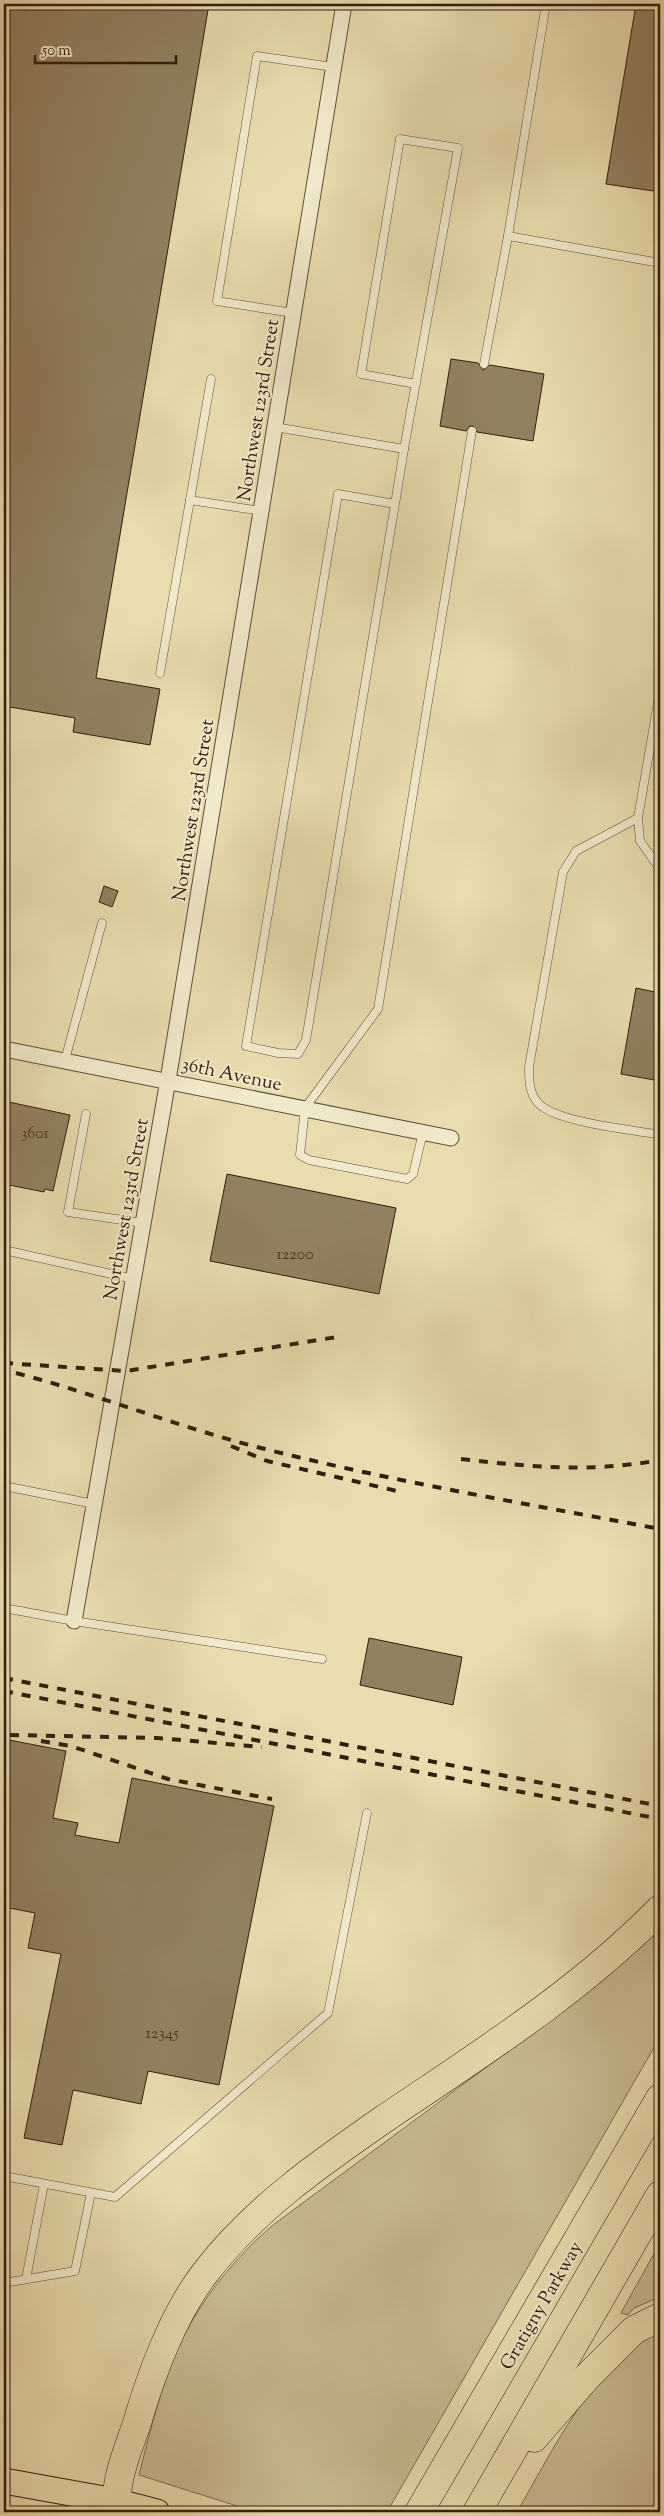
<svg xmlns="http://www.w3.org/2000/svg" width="664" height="2516" viewBox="0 0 664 2516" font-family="'Sorts Mill Goudy',serif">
<rect width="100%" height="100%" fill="#e9ddaf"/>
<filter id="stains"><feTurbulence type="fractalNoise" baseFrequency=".004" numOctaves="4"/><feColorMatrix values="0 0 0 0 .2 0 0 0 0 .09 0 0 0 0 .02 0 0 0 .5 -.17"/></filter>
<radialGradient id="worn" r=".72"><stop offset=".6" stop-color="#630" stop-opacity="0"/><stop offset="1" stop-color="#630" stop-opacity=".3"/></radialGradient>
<g fill="#cabc93" stroke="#7e6c50">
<path d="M660,1917v120l-273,475h-131l-117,-37c11,-44 22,-89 41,-131 19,-42 57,-89 93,-119l285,-211z"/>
<path d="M660,2243v54l-26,11 -6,7 -7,-2z"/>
<path d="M660,2332v180h-143c35,-60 77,-150 143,-180z"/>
</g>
<g fill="#928161" stroke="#331d0d">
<path d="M4,4h205l-113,674 64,11 -10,56 -77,-13 2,-14 -71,-12z"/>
<path d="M636,4h24v188l-54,-8z"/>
<path d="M451,359l27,4 5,7 7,-5 54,9 -11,67 -56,-9 -4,-6h-3l-4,5 -26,-5z"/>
<path d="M104,886l14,5 -6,16 -13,-5z"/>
<path d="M636,988l24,5v88l-39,-7z"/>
<path d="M4,1101l66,14 -17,76 -8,-2 -1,3 -40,-8z"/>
<path d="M227,1174l169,34 -17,86 -169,-33z"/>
<path d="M369,1638l93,19 -9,48 -93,-20z"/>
<path d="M4,1739l62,12 -13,67 25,5 -3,12 44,8 13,-65 142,28 -55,279 -71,-14 -7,33 -68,-14 -11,55 -38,-7 37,-184 -33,-6 7,-35 -31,-6z"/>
</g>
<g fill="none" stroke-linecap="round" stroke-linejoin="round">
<defs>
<g id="lane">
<path d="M508,236l152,27"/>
<path d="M293,313l-76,-12 40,-245 76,11"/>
<path d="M484,364l24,-128 38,-232"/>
<path d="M275,427l129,22 -9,55 -89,536 -8,14 -20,-1 -32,-7 92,-552 57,10"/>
<path d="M404,449l54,-301 -58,-9 -39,235 55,10"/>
<path d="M190,500l71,11"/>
<path d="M160,673l51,-294"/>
<path d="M660,690l-22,128 2,23 20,28"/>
<path d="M638,818l-62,33 -13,21 -34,195c0,12 0,26 9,36 19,20 93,26 122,32"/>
<path d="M65,1060l37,-137"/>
<path d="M86,1114l-18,98 75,11"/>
<path d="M423,1132l-10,42 -6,5 -98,-19 -9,-5 5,-47 73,-99 94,-578"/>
<path d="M4,1250l130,29"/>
<path d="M4,1486l90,18"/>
<path d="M4,1608l70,13 248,38"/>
<path d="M4,2176l111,21 213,-184 39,-200"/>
<path d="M26,2279l18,-95"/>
<path d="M4,2283l71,-12 16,-78"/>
</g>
<g id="street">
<path d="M4,1049l447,89"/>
<path d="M74,1621l94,-541 176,-1076"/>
</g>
<path id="primary" d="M4,2481l111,20 42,11"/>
<g id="highway">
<path d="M534,2438l53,-61 47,-47 26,-13"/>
<path d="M119,2512c-8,-24 10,-65 18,-89 14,-49 37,-110 68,-150 49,-64 114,-109 179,-154 96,-65 195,-127 276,-210"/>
<path d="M419,2512l241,-414"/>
<path d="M477,2512l183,-317"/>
</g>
</defs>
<use href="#lane" stroke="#604d36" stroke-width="9"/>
<use href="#street" stroke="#604d36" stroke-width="17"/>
<use href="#primary" stroke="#331d0d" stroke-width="27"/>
<use href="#highway" stroke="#331d0d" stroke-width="29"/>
<use href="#lane" stroke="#f1e9cb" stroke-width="8"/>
<use href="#street" stroke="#f1e9cb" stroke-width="15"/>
<use href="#primary" stroke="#e9ddaf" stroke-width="25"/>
<use href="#highway" stroke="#e9ddaf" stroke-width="28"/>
<g stroke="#331d0d" stroke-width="4" stroke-dasharray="9 9" stroke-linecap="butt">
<path d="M4,1363l122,8 217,-35"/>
<path d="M16,1373c84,22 164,55 249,76 130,33 263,55 395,80"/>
<path d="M231,1446l36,15 130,30"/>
<path d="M461,1459c71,8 128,14 199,1"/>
<path d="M4,1678l656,128"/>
<path d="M4,1691l656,128"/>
<path d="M10,1735l147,3 105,9"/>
<path d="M41,1741l30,5 97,33 104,20"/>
</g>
</g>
<g text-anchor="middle" stroke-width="4" stroke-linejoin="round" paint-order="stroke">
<g font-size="16" fill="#4b3622">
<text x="35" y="1138">3601</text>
<text x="295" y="1259">12200</text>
<text x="162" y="2038">12345</text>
</g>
<g font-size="19" fill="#331d0d" stroke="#f1e9cb">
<text transform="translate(257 410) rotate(-81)" y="7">Northwest 123rd Street</text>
<text transform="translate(192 810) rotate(-81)" y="7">Northwest 123rd Street</text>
<text transform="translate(232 1073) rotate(12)" y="7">36th Avenue</text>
<text transform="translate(125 1209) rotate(-80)" y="7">Northwest 123rd Street</text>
<text transform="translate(540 2305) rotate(-60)" y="7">Gratigny Parkway</text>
</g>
</g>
<rect width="664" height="2516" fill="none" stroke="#e9ddaf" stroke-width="20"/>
<rect x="5" y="5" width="654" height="2506" fill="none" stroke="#331d0d" stroke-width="2.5"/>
<rect x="10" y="10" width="644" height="2496" fill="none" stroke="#331d0d"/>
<path d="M35 55v8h141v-8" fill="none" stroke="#331d0d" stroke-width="2.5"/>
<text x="42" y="55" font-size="15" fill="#331d0d" stroke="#f1e9cb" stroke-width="4" paint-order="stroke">50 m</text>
<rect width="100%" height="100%" filter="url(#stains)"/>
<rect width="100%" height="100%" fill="url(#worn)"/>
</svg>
